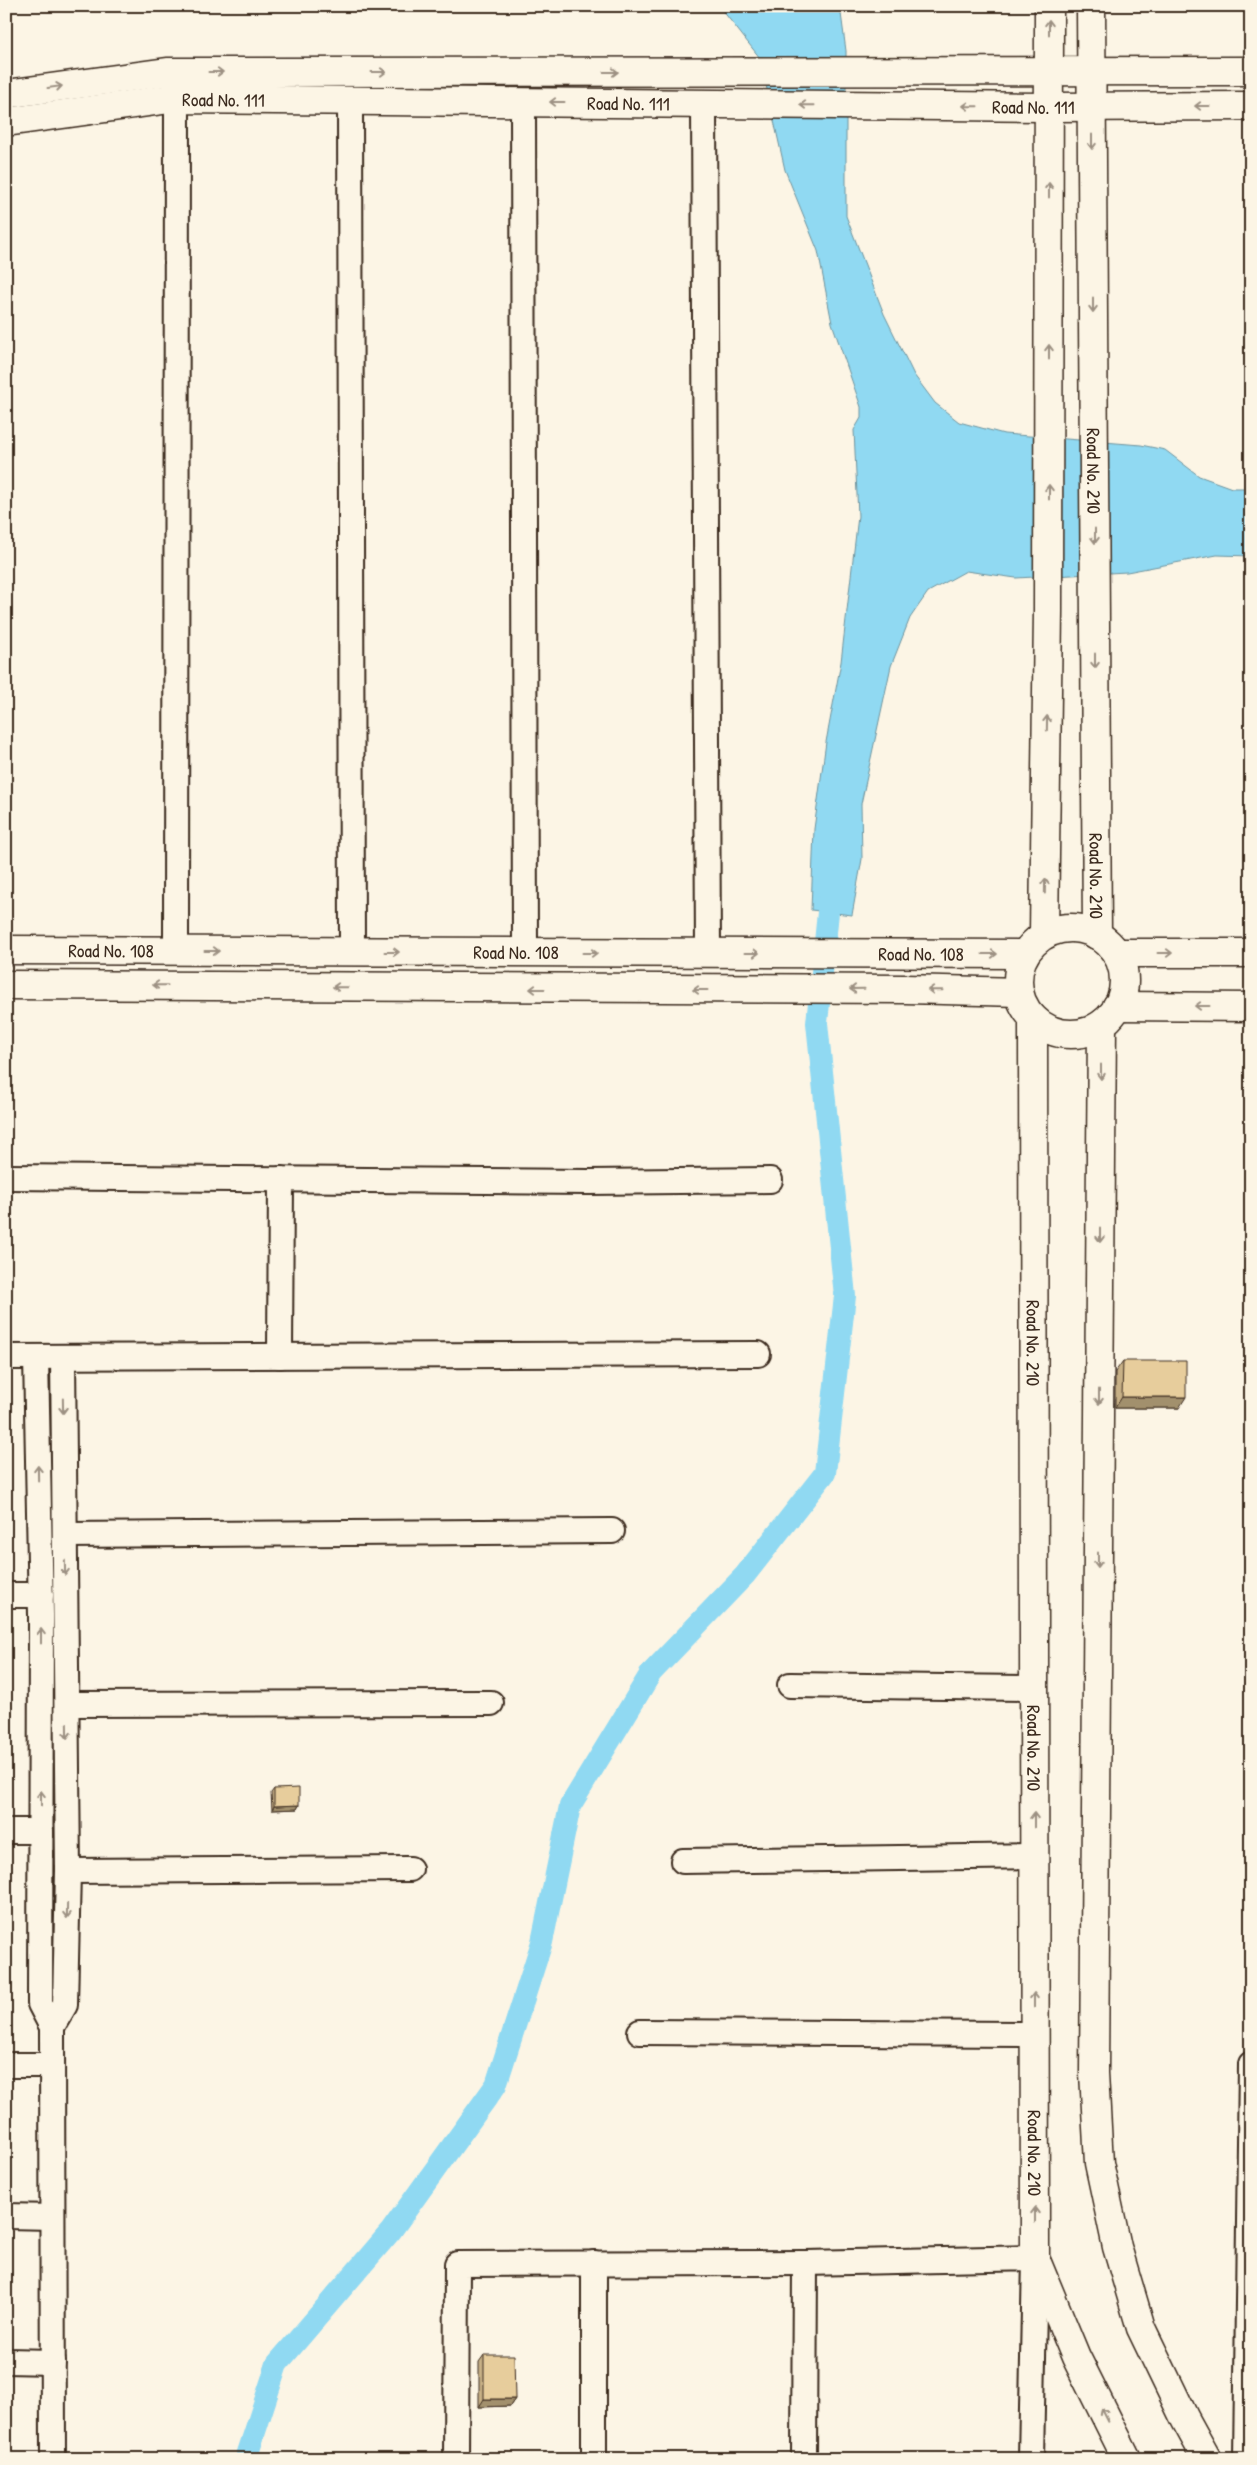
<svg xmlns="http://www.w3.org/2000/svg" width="1257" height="2465" viewBox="0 0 1257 2465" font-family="'Patrick Hand',sans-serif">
<rect width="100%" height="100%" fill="#fcf5e5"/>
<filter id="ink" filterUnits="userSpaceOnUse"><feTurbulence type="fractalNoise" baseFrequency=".02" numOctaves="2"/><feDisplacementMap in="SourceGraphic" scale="10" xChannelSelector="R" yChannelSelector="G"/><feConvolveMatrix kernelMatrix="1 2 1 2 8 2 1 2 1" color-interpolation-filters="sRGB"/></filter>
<g filter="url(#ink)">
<path fill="#90d9f2" stroke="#6e939d" d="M719,6h121l6,45v165l38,98 30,61 21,28 24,19 45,12 137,11 24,5 34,26 33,12h19v68l-34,-1 -90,17 -111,6 -50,-7 -38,21 -18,26 -19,48 -30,138 1,55 -10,56 -41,-5 3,-81 12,-87 15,-80 17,-146 -4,-86 7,-12v-11l-29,-84 -14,-72 -33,-81 -25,-112z"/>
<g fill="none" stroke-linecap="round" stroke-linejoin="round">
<path stroke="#90d9f2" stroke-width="22" d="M246,2459l31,-95 114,-133 105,-146 46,-143 28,-136 81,-133 94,-98 80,-102 20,-177 -28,-273 14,-141"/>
<defs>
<g id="minor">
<path d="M350,100l2,851"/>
<path d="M523,102l2,850"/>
<path d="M704,104l4,849"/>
<path d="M176,951l1,-852"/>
<path d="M6,1177l583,5 181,-2"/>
<path d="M280,1356l1,-177"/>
<path d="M6,1357l752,-3"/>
<path d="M36,1357l5,258 -1,389 12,23 13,-22 3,-134 -5,-514"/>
<path d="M65,1535l547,-4"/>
<path d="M6,1595h35"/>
<path d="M790,1685l244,3"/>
<path d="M67,1704l424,-1"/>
<path d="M6,1831h35"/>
<path d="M683,1861l351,-5"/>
<path d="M68,1871l342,-2"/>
<path d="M52,2027l1,432"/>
<path d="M640,2032l394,2"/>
<path d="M6,2065h46"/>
<path d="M6,2216l46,1"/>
<path d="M594,2263v196"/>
<path d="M6,2361l47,1"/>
<path d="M456,2459l1,-195 348,-1 230,-5 -4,201"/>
<path d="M804,2459l1,-196"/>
<path d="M1246,2459l5,-395"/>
</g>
<g id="tertiary">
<path id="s1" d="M1091,6l6,929"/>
<path d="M6,94l161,-22 1084,-1"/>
<path id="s2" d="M6,122l164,-23 879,8 202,-1"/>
<circle cx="1071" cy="981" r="53"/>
<path d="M1044,935l4,-324 1,-605"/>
<path id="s3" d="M6,950l1019,4"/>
<path d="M1116,953h135"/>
<path d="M6,985l900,4 113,3"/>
<path d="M1117,1006l134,1"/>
<path id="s4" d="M1033,1018l2,1240 41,99 51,102"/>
<path d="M1102,1024l-8,1049 5,90 18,84 24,81 44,91 22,40"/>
</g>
</defs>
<use href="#minor" stroke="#3b2a1e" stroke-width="28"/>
<use href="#tertiary" stroke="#3b2a1e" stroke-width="31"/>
<use href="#minor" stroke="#fcf5e5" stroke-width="24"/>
<use href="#tertiary" stroke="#fcf5e5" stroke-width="28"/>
</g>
<g fill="#c7b086" stroke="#3b2a1e">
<path d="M1123,1361l56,47h-64v-36z"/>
<path d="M274,1789l25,16 -2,4 -25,1 -1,-17z"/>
<path d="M484,2355l31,44 -5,7 -31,1v-45z"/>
</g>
<g fill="#a2906d" stroke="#3b2a1e">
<path d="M1122,1397h64l-7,11h-64z"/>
<path d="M299,1805l-2,4 -25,1 2,-4z"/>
<path d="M484,2399h31l-5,7 -31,1z"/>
</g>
<g fill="#e7cd9c" stroke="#3b2a1e">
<path d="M1123,1361h63v36h-64z"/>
<path d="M299,1788v17l-25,1v-17z"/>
<path d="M484,2355h30l1,44h-31z"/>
</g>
<defs><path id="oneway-shaft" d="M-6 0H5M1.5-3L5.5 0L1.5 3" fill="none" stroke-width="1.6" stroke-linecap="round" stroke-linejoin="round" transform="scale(1.25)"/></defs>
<g stroke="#9c9082">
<use href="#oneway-shaft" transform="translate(1049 27) rotate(-90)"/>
<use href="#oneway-shaft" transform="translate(216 72)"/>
<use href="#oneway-shaft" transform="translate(379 72)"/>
<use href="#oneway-shaft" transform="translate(611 72)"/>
<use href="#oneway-shaft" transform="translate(55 87) rotate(-8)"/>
<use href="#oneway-shaft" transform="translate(557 102) rotate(-180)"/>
<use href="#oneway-shaft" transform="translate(807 105) rotate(-179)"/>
<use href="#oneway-shaft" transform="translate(970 106) rotate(-179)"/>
<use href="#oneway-shaft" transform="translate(1202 106) rotate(180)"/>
<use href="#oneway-shaft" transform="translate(1092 142) rotate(90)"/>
<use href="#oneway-shaft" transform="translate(1049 190) rotate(-90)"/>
<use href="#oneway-shaft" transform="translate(1093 305) rotate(90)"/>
<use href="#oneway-shaft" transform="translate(1049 352) rotate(-90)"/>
<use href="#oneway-shaft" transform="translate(1049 492) rotate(-90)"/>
<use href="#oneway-shaft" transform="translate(1095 536) rotate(90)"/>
<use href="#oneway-shaft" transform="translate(1095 661) rotate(90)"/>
<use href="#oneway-shaft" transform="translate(1047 723) rotate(-89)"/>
<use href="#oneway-shaft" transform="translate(1045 886) rotate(-89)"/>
<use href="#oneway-shaft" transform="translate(212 951)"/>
<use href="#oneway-shaft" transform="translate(392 952)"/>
<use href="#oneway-shaft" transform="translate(590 953)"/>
<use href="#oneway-shaft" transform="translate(752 953)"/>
<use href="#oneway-shaft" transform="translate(1165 953)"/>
<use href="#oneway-shaft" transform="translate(990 954)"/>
<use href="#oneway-shaft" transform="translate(160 985) rotate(-179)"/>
<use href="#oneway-shaft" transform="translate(340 987) rotate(-179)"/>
<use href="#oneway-shaft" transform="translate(537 989) rotate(-180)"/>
<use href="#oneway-shaft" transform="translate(857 989) rotate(179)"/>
<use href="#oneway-shaft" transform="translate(700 990) rotate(-180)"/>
<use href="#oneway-shaft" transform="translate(935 990) rotate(-179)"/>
<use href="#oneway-shaft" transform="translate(1202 1006) rotate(-180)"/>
<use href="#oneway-shaft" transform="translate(1101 1072) rotate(90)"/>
<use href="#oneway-shaft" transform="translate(1100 1235) rotate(90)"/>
<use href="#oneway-shaft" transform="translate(1099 1397) rotate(90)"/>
<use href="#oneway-shaft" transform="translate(63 1406) rotate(89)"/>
<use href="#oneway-shaft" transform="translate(38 1473) rotate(-91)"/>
<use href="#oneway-shaft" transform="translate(1098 1560) rotate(90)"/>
<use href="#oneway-shaft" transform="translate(65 1568) rotate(89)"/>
<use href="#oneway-shaft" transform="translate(41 1636) rotate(-90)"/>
<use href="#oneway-shaft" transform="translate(67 1731) rotate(89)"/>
<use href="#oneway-shaft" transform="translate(41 1798) rotate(-90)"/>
<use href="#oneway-shaft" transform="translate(1034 1820) rotate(-90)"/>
<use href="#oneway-shaft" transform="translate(67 1911) rotate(91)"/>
<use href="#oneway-shaft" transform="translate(1034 2000) rotate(-90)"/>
<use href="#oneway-shaft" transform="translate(1035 2215) rotate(-90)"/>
<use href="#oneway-shaft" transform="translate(1105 2415) rotate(-117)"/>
</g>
</g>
<g text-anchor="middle" stroke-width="4.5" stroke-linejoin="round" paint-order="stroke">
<g font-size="19" fill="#3b2a1e" stroke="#fcf5e5">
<text dy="7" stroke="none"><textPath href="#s2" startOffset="219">Road No. 111</textPath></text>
<text dy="7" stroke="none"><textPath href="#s2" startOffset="624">Road No. 111</textPath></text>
<text dy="7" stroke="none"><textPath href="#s2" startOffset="1029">Road No. 111</textPath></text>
<text dy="7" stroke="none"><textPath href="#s1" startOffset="465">Road No. 210</textPath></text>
<text dy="7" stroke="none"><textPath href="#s1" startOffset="870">Road No. 210</textPath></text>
<text dy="7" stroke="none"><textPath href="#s3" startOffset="105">Road No. 108</textPath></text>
<text dy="7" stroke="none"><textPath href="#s3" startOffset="510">Road No. 108</textPath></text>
<text dy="7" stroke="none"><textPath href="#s3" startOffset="915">Road No. 108</textPath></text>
<text dy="7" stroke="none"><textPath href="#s4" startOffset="325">Road No. 210</textPath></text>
<text dy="7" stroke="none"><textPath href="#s4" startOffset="730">Road No. 210</textPath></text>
<text dy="7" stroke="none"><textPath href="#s4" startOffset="1135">Road No. 210</textPath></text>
</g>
</g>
<rect width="1257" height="2465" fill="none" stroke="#fcf5e5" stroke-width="25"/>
<rect x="12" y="12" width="1232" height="2440" fill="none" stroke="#3b2a1e" stroke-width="2" filter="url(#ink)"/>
</svg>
